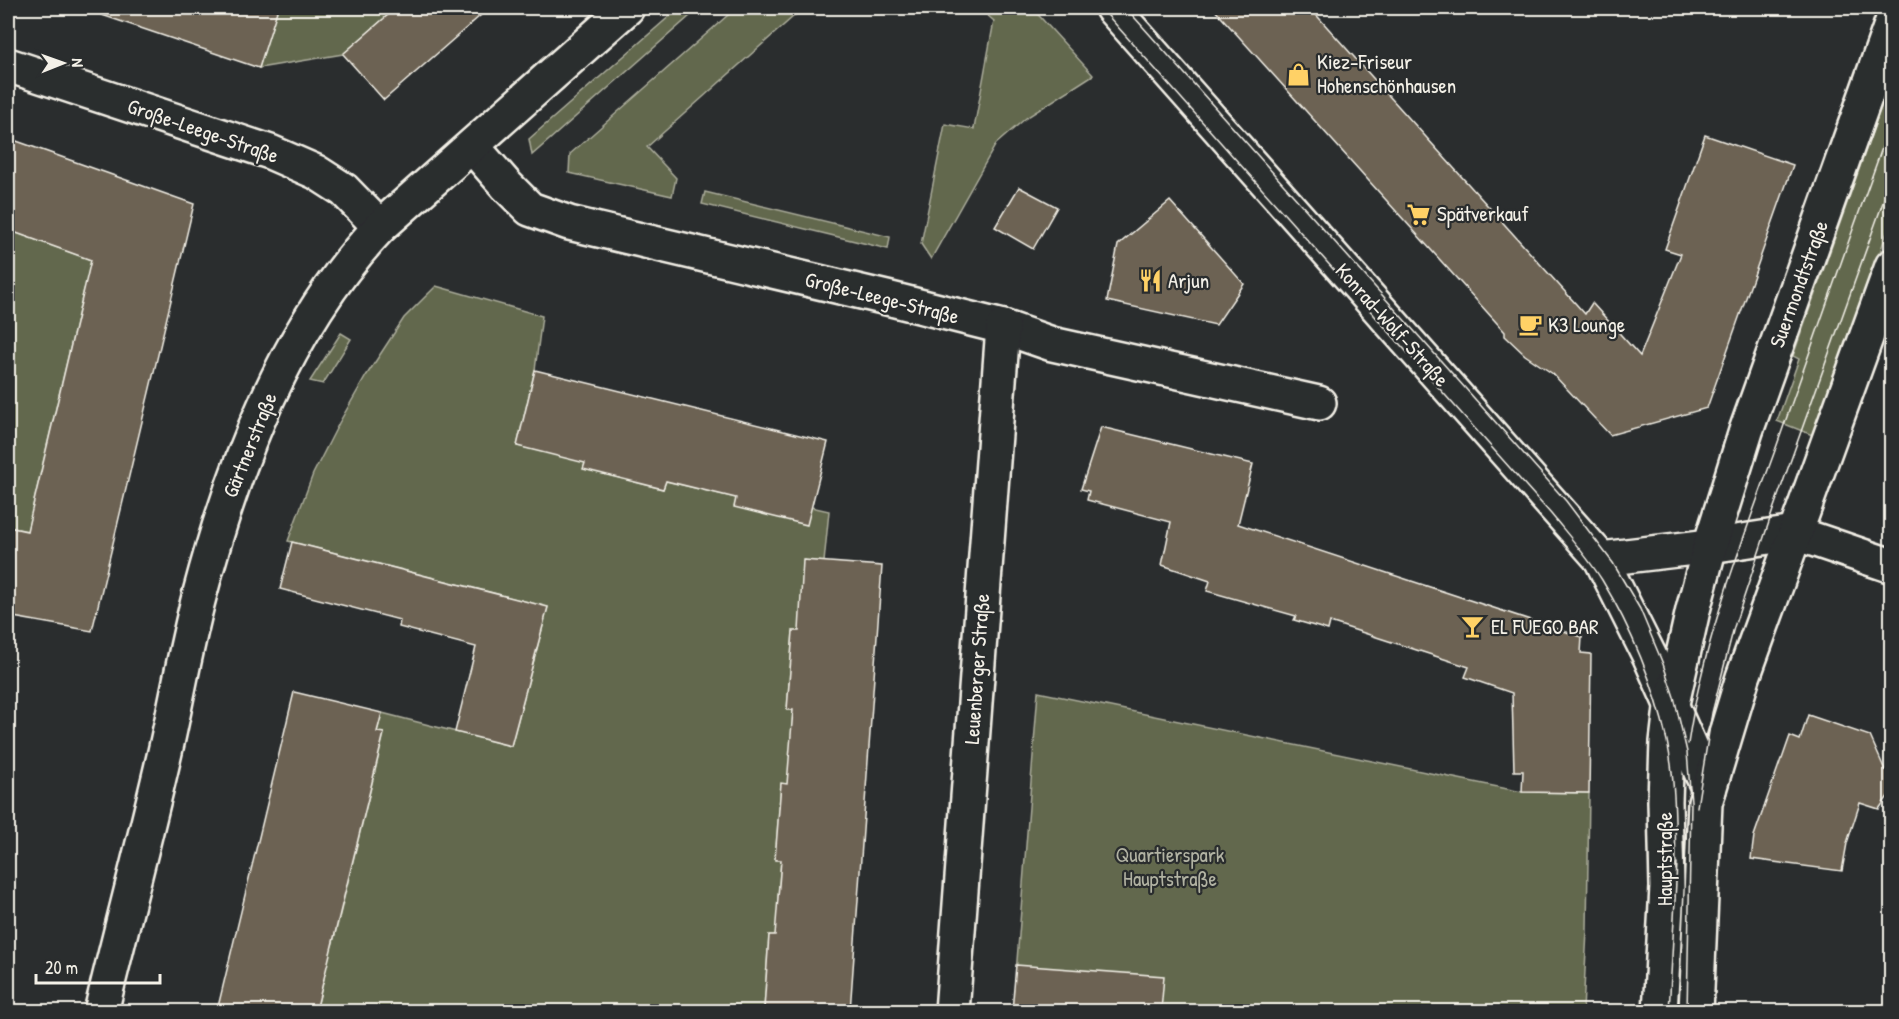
<svg xmlns="http://www.w3.org/2000/svg" width="1899" height="1019" viewBox="0 0 1899 1019" font-family="'Patrick Hand',sans-serif">
<rect width="100%" height="100%" fill="#2a2d2e"/>
<filter id="ink" filterUnits="userSpaceOnUse"><feTurbulence type="fractalNoise" baseFrequency=".0167" numOctaves="2"/><feDisplacementMap in="SourceGraphic" scale="12" xChannelSelector="R" yChannelSelector="G"/><feConvolveMatrix kernelMatrix="1 2 1 2 8 2 1 2 1" color-interpolation-filters="sRGB"/></filter>
<g filter="url(#ink)">
<g fill="#62684e" stroke="#abac9b" stroke-width="1.5">
<path d="M274,8h122l-53,46 -84,14 18,-60z"/>
<path d="M679,8h20l-167,147 -3,-16z"/>
<path d="M736,8h67l-156,139 29,31 -4,18 -103,-23 1,-19z"/>
<path d="M979,8h53l61,67 -67,43 -30,26 -65,115 -10,-15 24,-120 29,5 20,-108z"/>
<path d="M1891,79v142l-76,215 -38,-15 22,-62 -6,-3z"/>
<path d="M705,192l185,45 -2,12 -186,-45z"/>
<path d="M8,230l95,34 -19,25 -51,216 6,28 -31,-6z"/>
<path d="M436,286l106,30 -7,54 -18,76 68,15 -1,8 79,20 3,-8 70,17 75,9 18,4 -5,51 -20,-2 -3,71h-8l-6,78 6,1 -4,74h-8l-6,75 6,1 -3,36v39h-9l-5,74 5,1v1h-453l8,-32 -5,-1 14,-35 51,-209 -7,-2 5,-19 129,33 37,-139 -260,-66 25,-67 26,-51 27,-47 38,-58z"/>
<path d="M341,333l10,6 -28,45 -13,-3z"/>
<path d="M1038,692l484,100 67,1 -2,137 -4,81 -570,1z"/>
</g>
<g fill="#6c6253" stroke="#f4f1e8" stroke-width="1.5">
<path d="M97,8h181l-19,60 -163,-55z"/>
<path d="M396,8h93l-105,92 -41,-46z"/>
<path d="M1213,8h97l275,306 7,-11 48,53 41,-102 -16,-5 40,-114 88,30 -86,243 -97,27 -57,-61 -28,-19 -20,-19v-4z"/>
<path d="M8,138l186,66 -102,427 -84,-15v-89l19,4 64,-271 -83,-30z"/>
<path d="M1019,187l38,20 -24,42 -38,-22z"/>
<path d="M1170,201l74,83 -28,41 -109,-24 11,-56z"/>
<path d="M535,370l293,72 -21,83 -73,-18 2,-9 -70,-17 -3,8 -80,-20 2,-6 -68,-17z"/>
<path d="M1101,427l152,37 -15,60 344,113 -1,16 10,1 -2,139 -67,-1 1,-21h-9l-2,-78 -47,-16 4,-10 -139,-45 -2,8 -34,-10 2,-4 -89,-25 3,-10 -48,-16 9,-43 -84,-22 2,-9 -8,-2z"/>
<path d="M292,542l256,65 -37,139 -56,-14 21,-85 -77,-20 1,-7 -120,-31z"/>
<path d="M803,560l79,6 -32,445h-81v-1l-5,-1 5,-74h6l6,-75h-6l6,-77 6,1 6,-74h-6l6,-79h6z"/>
<path d="M294,692l88,21 -5,19 7,1 -19,78 -49,200h-99z"/>
<path d="M1808,715l62,21 15,34 3,1 4,15 -3,9 -10,14 -19,-6 -13,40 -5,28 -91,-12 3,-23 27,-77h1l8,-23 10,4z"/>
<path d="M1016,965l148,11 -3,35h-149z"/>
</g>
<g fill="none" stroke-linecap="round" stroke-linejoin="round">
<defs>
<g id="minor">
<path d="M8,65l262,87 46,20 28,18 36,37"/>
<path d="M472,146l34,39 24,24 39,14 322,76 112,28 49,17 267,59"/>
<path d="M1795,533l97,33"/>
<path d="M952,1012l51,-685"/>
</g>
<path id="tertiary" d="M101,1012c21,-87 44,-173 64,-260 12,-53 21,-107 35,-159 34,-129 87,-268 180,-366l247,-219"/>
<g id="secondary">
<path d="M1112,8l489,551 49,98 59,133"/>
<path d="M1601,559l109,-13 85,-13"/>
<path d="M1660,1012l7,-125 -2,-86 2,-59 4,-34 22,-98 17,-64 36,-115 146,-409"/>
<path d="M1696,1012l9,-209 38,-126 149,-411"/>
</g>
</defs>
<use href="#minor" stroke="#f4f1e8" stroke-width="38"/>
<use href="#tertiary" stroke="#f4f1e8" stroke-width="38"/>
<use href="#secondary" stroke="#f4f1e8" stroke-width="38"/>
<use href="#minor" stroke="#2a2d2e" stroke-width="33"/>
<use href="#tertiary" stroke="#2a2d2e" stroke-width="33"/>
<use href="#secondary" stroke="#2a2d2e" stroke-width="33"/>
<g stroke="#f4f1e8" stroke-width="1.5">
<path d="M1101,8l450,506c17,21 36,42 51,66 29,48 53,106 65,161 9,42 8,86 9,129"/>
<path d="M1126,8l440,493 47,62 27,46 23,55 11,33 13,55 4,50 -4,210"/>
<path d="M1688,744c15,-103 54,-202 89,-299 38,-108 76,-217 115,-325"/>
<path d="M1697,807l15,-94 22,-86 39,-117 119,-333"/>
<path d="M1669,1012l8,-149"/>
</g>
</g>
</g>
<defs>
<symbol id="shop-bare" viewBox="-9 -9 18 18"><path d="M-5-2.5h2.3a2.7 3.5 0 0 1 5.4 0H5L5.5 6h-11ZM-1.5-2.5h3a1.5 2.3 0 0 0-3 0Z" fill="#ffd166" stroke="#2a2d2e" stroke-width="2.5" paint-order="stroke"/></symbol>
<symbol id="supermarket-bare" viewBox="-9 -9 18 18"><path d="M-6-5.5h2.5l.6 2H6L4.5 2H-2.5L-4.4-4H-6ZM-1.5 3.2a1.3 1.3 0 1 0 .1 0ZM3 3.2a1.3 1.3 0 1 0 .1 0Z" fill="#ffd166" stroke="#2a2d2e" stroke-width="2.5" paint-order="stroke"/></symbol>
<symbol id="restaurant-bare" viewBox="-9 -9 18 18"><path d="M-5-6h1v4h1v-4h1v4h1v-4h1v5L-1.5 .5V6h-2V.5L-5-1ZM5-6V6H3V1.5H1.5Q1.5-4 5-6Z" fill="#ffd166" stroke="#2a2d2e" stroke-width="2.5" paint-order="stroke"/></symbol>
<symbol id="cafe-bare" viewBox="-9 -9 18 18"><path d="M-5.5-4.5H6V0H3Q3 3.5 0 3.5H-2.5Q-5.5 3.5-5.5 0ZM3-3.2v2h1.7v-2ZM-6 4.5H4V6H-6Z" fill="#ffd166" stroke="#2a2d2e" stroke-width="2.5" paint-order="stroke"/></symbol>
<symbol id="bar-bare" viewBox="-9 -9 18 18"><path d="M-6-5H6L.8 .8V4.5H3.5V6h-7V4.5H-.8V.8Z" fill="#ffd166" stroke="#2a2d2e" stroke-width="2.5" paint-order="stroke"/></symbol>
</defs>
<g fill-rule="evenodd">
<use href="#shop-bare" x="1282" y="58" width="33" height="33"/>
<use href="#supermarket-bare" x="1402" y="198" width="33" height="33"/>
<use href="#restaurant-bare" x="1134" y="264" width="33" height="33"/>
<use href="#cafe-bare" x="1514" y="308" width="33" height="33"/>
<use href="#bar-bare" x="1456" y="610" width="33" height="33"/>
</g>
<g text-anchor="middle" stroke-width="4.5" stroke-linejoin="round" paint-order="stroke">
<g font-size="21" fill="#f4f1e8" stroke="#2a2d2e" text-anchor="start">
<text x="1317" y="69">Kiez-Friseur<tspan x="1317" dy="24">Hohenschönhausen</tspan></text>
<text x="1437" y="221">Spätverkauf</text>
<text x="1168" y="288">Arjun</text>
<text x="1548" y="332">K3 Lounge</text>
<text x="1491" y="634">EL FUEGO BAR</text>
</g>
<g font-size="21" fill="#f4f1e8" stroke="#2a2d2e">
<text transform="translate(203 131) rotate(19)" y="7">Große-Leege-Straße</text>
<text transform="translate(1799 284) rotate(-70)" y="7">Suermondtstraße</text>
<text transform="translate(882 298) rotate(14)" y="7">Große-Leege-Straße</text>
<text transform="translate(1392 325) rotate(48)" y="7">Konrad-Wolf-Straße</text>
<text transform="translate(250 445) rotate(-68)" y="7">Gärtnerstraße</text>
<text transform="translate(977 669) rotate(-86)" y="7">Leuenberger Straße</text>
<text transform="translate(1665 859) rotate(-90)" y="7">Hauptstraße</text>
</g>
<g font-size="21" fill="#b2b3a3" stroke="#2a2d2e">
<text x="1170" y="862">Quartierspark<tspan x="1170" dy="24">Hauptstraße</tspan></text>
</g>
</g>
<rect width="1899" height="1019" fill="none" stroke="#2a2d2e" stroke-width="30"/>
<rect x="15" y="15" width="1869" height="989" fill="none" stroke="#f4f1e8" stroke-width="2" filter="url(#ink)"/>
<g transform="translate(63 63) rotate(89)" stroke="#2a2d2e" stroke-width="4.5" paint-order="stroke">
<path d="M0-4.5L10 22L0 15L-10 22Z" fill="#f4f1e8"/>
<text y="-9" font-size="16" font-weight="bold" text-anchor="middle" fill="#f4f1e8">N</text>
</g>
<path d="M36 974v9h124v-9" fill="none" stroke="#f4f1e8" stroke-width="3"/>
<text x="45" y="974" font-size="18" fill="#f4f1e8" stroke="#2a2d2e" stroke-width="4.5" paint-order="stroke">20 m</text>
</svg>
